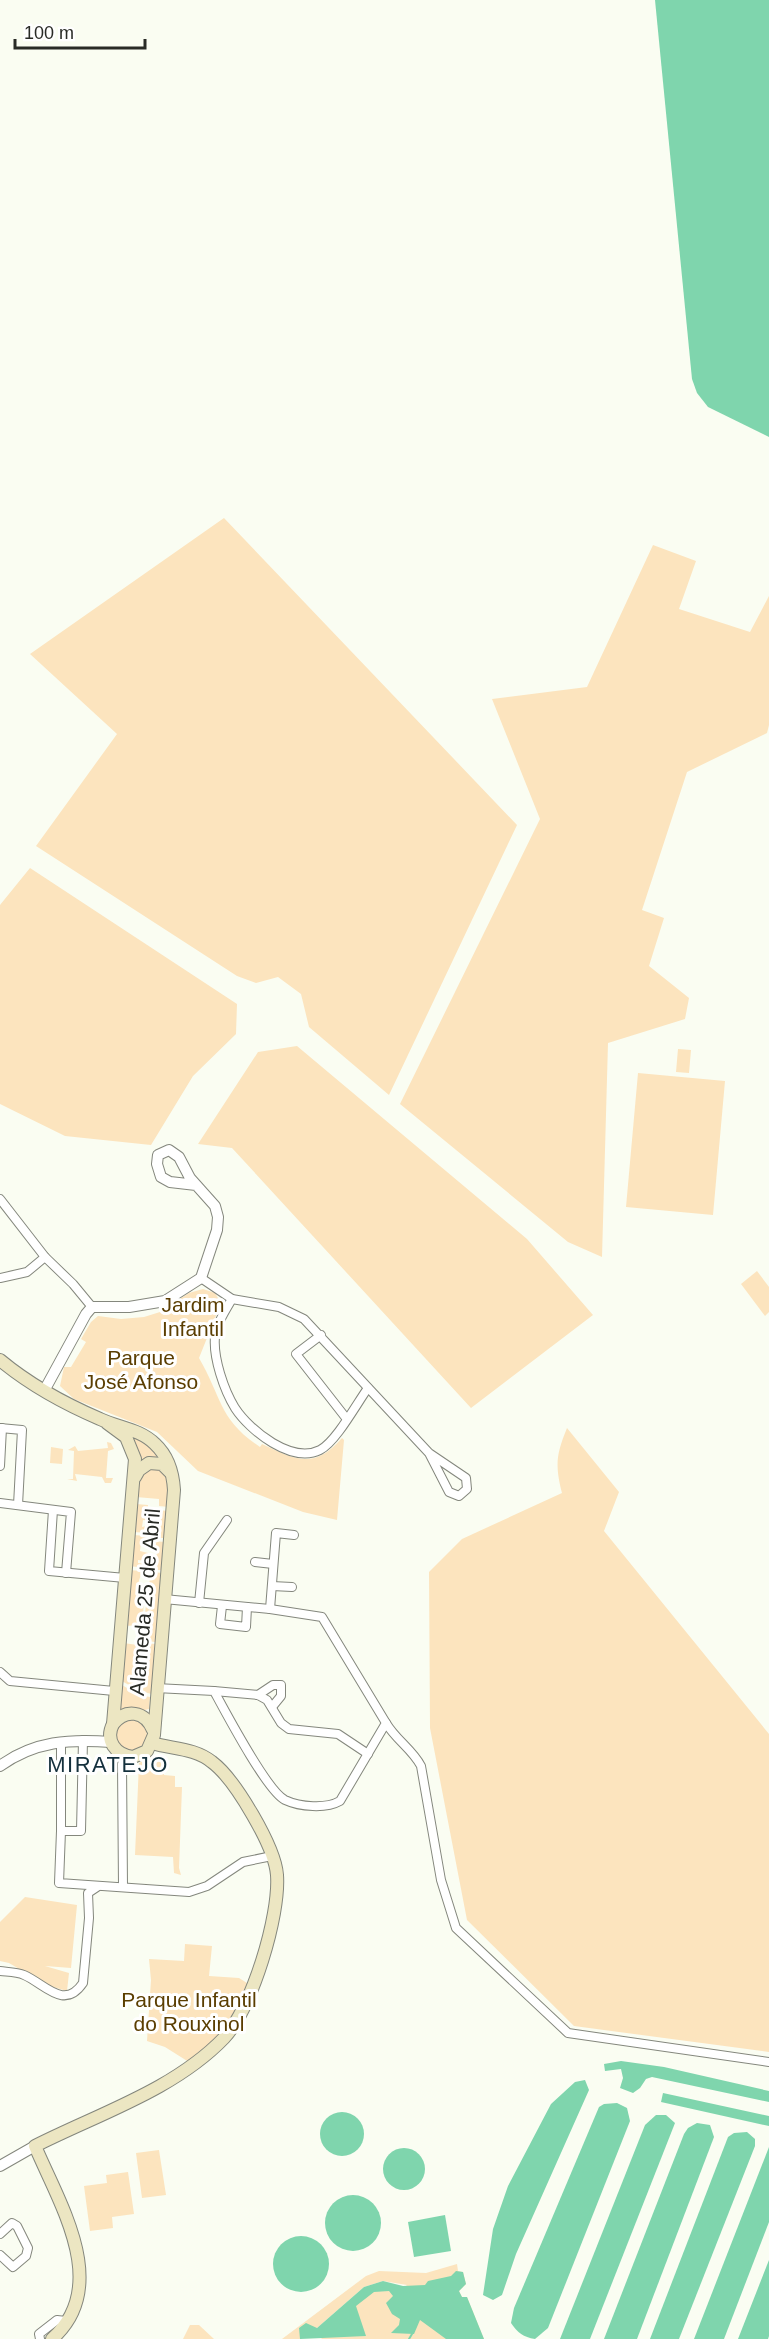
<svg xmlns="http://www.w3.org/2000/svg" width="769" height="2339" viewBox="0 0 769 2339" font-family="Arial,sans-serif">
<rect width="100%" height="100%" fill="#fafdf2"/>
<g fill="#fce4be">
<path d="M224,518l293,307 -128,270 -80,-68 -8,-33 -23,-17 -22,6 -19,-7 -201,-130 81,-112 -87,-80z"/>
<path d="M653,545l43,16 -17,48 71,23 19,-36v129l-2,8 -80,39 -45,138 22,8 -15,48 40,32 -4,21 -77,24 -6,214 -34,-15 -168,-138 140,-285 -48,-120 95,-12z"/>
<path d="M30,868l207,136 -1,30 -43,42 -42,69 -86,-9 -65,-32v-199z"/>
<path d="M297,1046l230,193 66,76 -122,93 -239,-260 -34,-4 60,-92z"/>
<path d="M678,1049l13,1 -2,23 -13,-1z"/>
<path d="M638,1073l87,8 -12,134 -87,-8z"/>
<path d="M757,1271l12,16v25l-4,4 -24,-32z"/>
<path d="M203,1289l12,4 6,10 -22,55c23,39 19,61 61,89l2,-3c34,16 52,26 80,-6l2,2 -7,80 -34,-8 -105,-41 -41,-39 -83,-33 -14,-13 4,-19h7l15,-25 -5,-3 10,-17 7,-6 23,3 23,-2 16,-5 29,-19z"/>
<path d="M567,1428l52,64 -15,39 165,203v318l-195,-26 -107,-106 -37,-192 -1,-156 33,-33 100,-46c-7,-28 -6,-38 5,-65z"/>
<path d="M130,1432l13,7 20,23 -16,-4 -9,5z"/>
<path d="M107,1442l4,1 3,6 -6,2 -2,27h7l-2,5h-6l-3,-6 -27,-3 2,7 -10,-2h6l1,-28 -6,-1 7,-4 3,5 30,-3z"/>
<path d="M51,1447l12,2 -1,15 -12,-1z"/>
<path d="M156,1465l12,8 1,34 -10,-1v-7l-23,-2c3,-17 3,-24 20,-32z"/>
<path d="M136,1504l12,1 -1,11 4,1v4l-8,-1 -1,7 8,-2 -1,8 -16,-1z"/>
<path d="M149,1509l19,2 -2,27h-11l1,-8h4v-15l-11,-1z"/>
<path d="M133,1535l16,1 -1,7 -7,-1 -1,9 8,2 -1,8 -9,-1v3l7,1 -1,4 -14,-2z"/>
<path d="M153,1541l12,1 -2,28h-14l1,-9h6l1,-10 -5,-1z"/>
<path d="M129,1570l13,1 -6,19 9,1 -3,34 -18,1z"/>
<path d="M144,1571l18,2 -7,69 -14,-2 9,-62 -7,-1z"/>
<path d="M123,1643l15,2 -2,44 -16,-9z"/>
<path d="M142,1643l14,1 -4,50 -13,-3z"/>
<path d="M119,1683l19,12 12,2 -1,12 -8,2 -23,-2z"/>
<circle cx="131" cy="1735" r="16"/>
<path d="M152,1756h12v19l11,1v11h7l-3,81 2,7 -7,-2 -1,-16 -38,-2 4,-92z"/>
<path d="M25,1897l52,8 -6,63 -26,-2 24,7 -2,18 -21,-6 -37,-22 -9,-2v-39z"/>
<path d="M185,1944l27,2 -3,30 30,2 8,5c-2,34 -32,59 -55,81l-27,-17 -18,-6 4,-61 -2,-21 35,2z"/>
<path d="M159,2150l7,45 -24,3 -6,-45z"/>
<path d="M128,2172l6,42 -22,3 1,11 -23,3 -6,-45 23,-3 -1,-8z"/>
<path d="M457,2264l1,7 5,1 3,12 -7,7 3,6h5l17,42h-163l45,-46 23,-4 7,6 11,-10 -24,-4 -19,6 -47,41h-18l3,11h-20l84,-63 13,-5 47,2z"/>
<path d="M190,2325h9l15,14h-31z"/>
</g>
<g fill="#7fd5ad">
<path d="M655,0h114v437l-61,-30 -11,-14 -5,-14z"/>
<path d="M621,2061l43,6 105,24v11l-117,-25 -6,2 -6,9 -7,5 -13,-5 3,-10 -2,-9 -16,2 -1,-7z"/>
<path d="M585,2080l4,10 -73,164 -14,41 -9,5 -10,-5 10,-66 15,-43 43,-82 24,-22z"/>
<path d="M663,2093l106,23v10l-108,-24z"/>
<path d="M617,2103l10,5 3,13 -82,207 -13,11c-12,-2 -17,-6 -24,-16l3,-15 85,-201 5,-3z"/>
<circle cx="342" cy="2134" r="22"/>
<path d="M656,2115h10l9,8 -85,216h-30l85,-214z"/>
<path d="M697,2123l13,2 4,12 -77,202h-33l80,-205 4,-6z"/>
<path d="M747,2132l8,7v7l-76,193h-29l78,-202 6,-4z"/>
<path d="M769,2147v75l-45,117h-30z"/>
<circle cx="404" cy="2169" r="21"/>
<circle cx="353" cy="2223" r="28"/>
<path d="M445,2215l6,36 -37,6 -6,-35z"/>
<circle cx="301" cy="2264" r="28"/>
<path d="M769,2260v76l-1,3h-30z"/>
<path d="M456,2271l7,1 3,12 -7,7 3,6h5l17,42h-38l-26,-19 -6,14 -23,-1 8,-8 1,-6 -8,-5 -6,-11 7,-7 -4,-5 -15,1 -18,14 10,30 -66,3 -1,-11 7,-5 11,5 47,-41 19,-6 20,5 22,-1 3,-4 23,-5z"/>
</g>
<g fill="none" stroke-linecap="round" stroke-linejoin="round">
<path stroke="#7fd5ad" stroke-width="2" d="M409,2339l3,-5"/>
<defs>
<g id="minor">
<path d="M0,1199l45,58 28,27 19,23"/>
<path d="M0,1278l27,-6 18,-15"/>
<path d="M201,1278l31,21 47,8 25,12 125,134 37,25 1,11 -8,7 -10,-4 -20,-39"/>
<path d="M232,1299c-7,12 -15,24 -17,38 -2,21 9,53 20,71 15,23 57,56 85,42 16,-8 37,-47 48,-62"/>
<path d="M321,1335l-25,19 50,64"/>
<path d="M0,1428l22,2 -4,75"/>
<path d="M0,1466l2,-38"/>
<path d="M0,1503l71,9 -5,61"/>
<path d="M53,1510l-4,61 76,7"/>
<path d="M255,1562l18,2"/>
<path d="M272,1586l20,1"/>
<path d="M199,1603l5,-50 23,-33"/>
<path d="M222,1606l-2,18 26,3 1,-20"/>
<path d="M270,1609l6,-76 18,2"/>
<path d="M0,1672l10,9 104,10"/>
<path d="M156,1688l58,3c12,22 53,100 71,109 15,7 41,9 55,1l46,-78 -64,-106 -52,-8 -106,-10"/>
<path d="M214,1691l44,4 9,5 14,23 8,6 49,5 30,20"/>
<path d="M258,1695l15,-10h8v11l-9,11"/>
<path d="M386,1723c10,17 26,26 35,43l20,114 15,48 112,105 201,29"/>
<path d="M61,1742v89h20l2,-91"/>
<path d="M61,1831l-2,52 130,9 18,-6 36,-24 29,-6"/>
<path d="M123,1886l-1,-122 6,-8"/>
<path d="M0,1971c8,1 17,1 24,4 21,9 40,36 59,8l6,-65 -1,-25 9,-6"/>
<path d="M0,2234l12,-11 5,3 11,22 -2,8 -13,11 -13,-12"/>
<path d="M40,2339l-1,-5 18,-14 9,1"/>
</g>
<g id="tertiary">
<path d="M44,1391l42,-77 6,-7h37l36,-6 36,-23 16,-48 1,-13 -3,-11 -25,-28 -11,-21 -10,-7 -11,5 -1,9 4,13 9,5 26,3"/>
<path d="M0,1766c34,-25 70,-27 111,-24"/>
<path d="M0,2166l35,-20"/>
</g>
<g id="secondary">
<path d="M0,1360c30,25 65,44 100,59 19,9 40,10 55,25 13,12 18,29 19,46l-20,245 -7,16 -14,6c-18,-2 -28,-17 -20,-33l22,-265 -9,-22 -19,-14"/>
<path d="M135,1477l4,-7 10,-7 13,1 8,8"/>
<path d="M113,1724c13,-16 32,-13 40,6"/>
<path d="M52,2339c60,-53 7,-136 -17,-193 63,-32 139,-56 189,-108 28,-30 56,-122 53,-163 -2,-28 -42,-96 -65,-113 -17,-14 -40,-13 -60,-19"/>
</g>
</defs>
<use href="#minor" stroke="#84877d" stroke-width="10"/>
<use href="#tertiary" stroke="#84877d" stroke-width="12"/>
<use href="#secondary" stroke="#84877d" stroke-width="14"/>
<use href="#minor" stroke="#fff" stroke-width="8"/>
<use href="#tertiary" stroke="#fff" stroke-width="10"/>
<use href="#secondary" stroke="#ece6c2" stroke-width="12"/>
</g>
<g text-anchor="middle" stroke-width="6" stroke-linejoin="round" paint-order="stroke">
<g font-size="21" fill="#5b3e02" stroke="#fff">
<text x="193" y="1312">Jardim<tspan x="193" dy="24">Infantil</tspan></text>
<text x="141" y="1365">Parque<tspan x="141" dy="24">José Afonso</tspan></text>
<text x="189" y="2007">Parque Infantil<tspan x="189" dy="24">do Rouxinol</tspan></text>
</g>
<g font-size="21" fill="#292b26" stroke="#fff">
<text transform="translate(145 1602) rotate(-85)" y="7">Alameda 25 de Abril</text>
</g>
<g font-size="22" letter-spacing="1.5" fill="#14303c" stroke="#fff">
<text x="108" y="1772">MIRATEJO</text>
</g>
</g>
<path d="M15 39v9h130v-9" fill="none" stroke="#292b26" stroke-width="3"/>
<text x="24" y="39" font-size="18" fill="#292b26" stroke="#ffffff" stroke-width="4.5" paint-order="stroke">100 m</text>
</svg>
